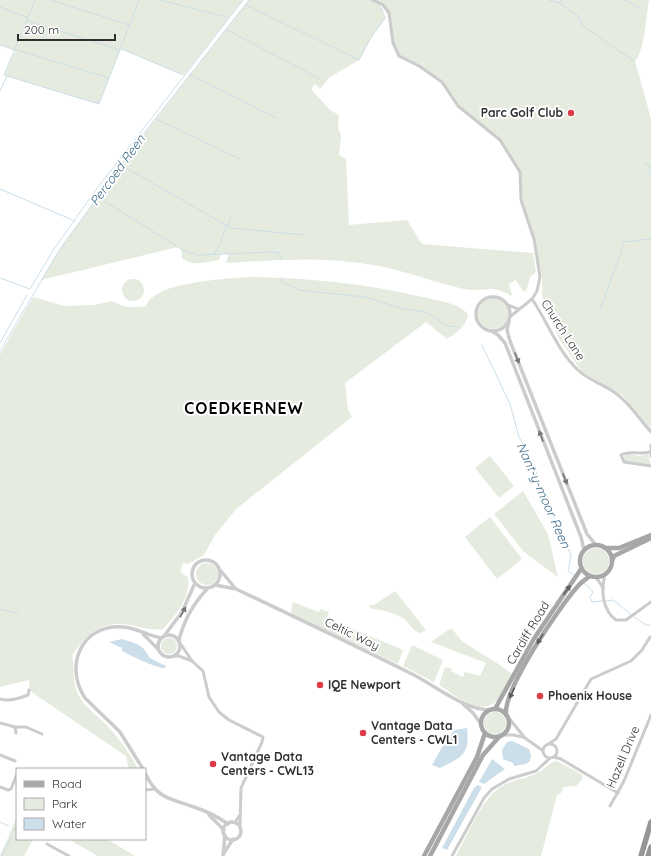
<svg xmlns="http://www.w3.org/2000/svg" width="651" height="856" viewBox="0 0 651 856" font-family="Quicksand,sans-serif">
<rect width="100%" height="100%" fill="#fff"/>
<g fill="#e5ebde">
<path d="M0,0h243l-59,75 -63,-26 -22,55 -95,-29 11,-24 -15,-6z"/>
<path d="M249,0h121l10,6 6,11 -14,19 -13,24 -29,17 -10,12 -5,-5 -4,5 19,21 9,5 -1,13 3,8 -2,19 7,4 3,66 58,-5 15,24 111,9 3,19 -6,5 -4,15 -4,-2 -6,-10 -7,4 3,11 -1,1c-21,-13 -26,-3 -47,-7 -31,-7 -60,-19 -91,-24 -48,-9 -96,-5 -144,-2l-3,-1 3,-8h-8l-2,6c-11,2 -28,7 -37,-2l-1,-9 -3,-2 -137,33 19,-31 80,-110z"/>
<path d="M373,0h276c-3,16 -4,50 -14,61l16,58v311l-28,-34 -41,-24 -24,-35 -11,-26 -5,-15v-19l-8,-38 -13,-39 -1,-28 -20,-32 -42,-34 -16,-24 -9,-7 -34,-19 -6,-13 -4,-30 -6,-8z"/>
<path d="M251,277c59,1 115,7 172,20 15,4 34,5 45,17 -2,13 -11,18 -21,25l-21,-17 -81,61 3,26 4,8 -116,92 -21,26 -11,20 -16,9 -5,-1 -3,9 8,5c3,19 -12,39 -25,52 -12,2 -21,-2 -33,-4 -26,-6 -46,10 -58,31 3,10 0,21 4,33 5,17 25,28 36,42 10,12 19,24 26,38h-9l-3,-13 -96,-65 -1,-11 -29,7v-333l33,-57 31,9 31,-1 17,-4c13,7 20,7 34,5 9,-25 81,-27 105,-29z"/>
<circle cx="133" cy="290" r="11"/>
<circle cx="493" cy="314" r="15"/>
<path d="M626,454l14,2 8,-2 3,11 -26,-4 -2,-4z"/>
<path d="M490,456l24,30 -15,12 -24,-30z"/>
<path d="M523,491l25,43 10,43 -34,-25 -30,-38z"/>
<path d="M490,517l32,42 -25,20 -32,-42z"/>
<circle cx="596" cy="561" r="13"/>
<circle cx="207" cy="574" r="11"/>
<path d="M395,591l31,39 -6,3c-10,-4 -10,-10 -17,-15 -8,-5 -22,-9 -31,-9l-4,-4h6z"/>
<path d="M293,602l26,10 1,-3 9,3 -2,6 76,32 -5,14 -106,-50 -1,-4z"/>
<path d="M451,628l12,14 37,23 12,9c-5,9 -8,20 -16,27 -17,16 -42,-7 -57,-16l5,-16 3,-2 5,2 -1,2 12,6 2,-5 15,4 6,-13 -55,-21z"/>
<circle cx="169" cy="646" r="8"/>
<path d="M412,645l31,15 -9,22 -31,-16z"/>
<circle cx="495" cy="723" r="11"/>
<path d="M557,761l24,13 2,4 -7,8 -12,1 -3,6 -4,2 -16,61h-85c11,-20 27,-61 48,-71 9,-5 20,-6 29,-10 10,-3 14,-12 24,-14z"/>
<path d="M17,817v22h16l-9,17h-24z"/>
<path d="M68,839h39l28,17h-37z"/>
</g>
<g fill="#cbdeea">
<path d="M122,639l15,5 6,4 7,10 16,8 -1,2c-7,1 -36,-13 -43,-17v-3l-13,-6z"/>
<path d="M467,728c3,27 -5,29 -27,40l-8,-3 15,-27 8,-8z"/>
<path d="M512,741l17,8 2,6 -1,6 -4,3 -12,2 -1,-3 -10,-4 -1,-9 5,-8z"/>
<path d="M492,759l13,10 -21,15 -5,-2z"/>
<path d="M478,785l4,2 -35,63 -5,-2 32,-60z"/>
</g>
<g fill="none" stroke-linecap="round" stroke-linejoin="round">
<g stroke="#cbdeea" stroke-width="1">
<path d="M51,0l78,25"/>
<path d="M160,0l66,17"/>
<path d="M370,0l10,6 3,5"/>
<path d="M549,0l10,3 19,13 5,10 51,35"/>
<path d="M625,0l15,8"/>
<path d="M559,3l3,-3"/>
<path d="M246,5l113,55 13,-24 14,-19"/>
<path d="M0,7l28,11"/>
<path d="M28,21l92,29"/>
<path d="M227,30l93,49"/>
<path d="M0,45l109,33"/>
<path d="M122,49l61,26"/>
<path d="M189,74l87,44"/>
<path d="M7,76l92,28 40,-104"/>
<path d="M0,91l7,-15 -3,-1 31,-75"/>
<path d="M156,119l84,40"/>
<path d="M645,163l4,3 2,8"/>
<path d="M121,165l110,63 74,7"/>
<path d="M0,189l75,32"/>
<path d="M98,197l83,52 17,6 77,-3 4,1 2,6"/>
<path d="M215,254l16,-37"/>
<path d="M0,278l30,11 24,-40 41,-58 148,-191"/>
<path d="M281,278l1,4 17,8 66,7 39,12 22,3 12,8 10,6 10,1"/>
<path d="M600,309l21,-56 2,-11 28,-3"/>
<path d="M0,343l27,-48"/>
<path d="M482,345l28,59 9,33 15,27 9,30 28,61 -3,16 7,5"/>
<path d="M0,351l60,-102 88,-121 101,-128"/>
<path d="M584,583l9,9 -3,5 2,5 11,-1"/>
<path d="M606,601l7,-1 19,15"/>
<path d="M0,609l18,5"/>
<path d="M634,617l12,8h5"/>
<path d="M0,822l9,4"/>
<path d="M14,830l3,-5"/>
<path d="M2,856l10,-21"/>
</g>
<g stroke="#ccc" stroke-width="3">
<path d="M373,0l10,5 6,8 4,30 6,13 20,10 23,16 16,24 42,34 20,32 1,28 13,39 6,38 -3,14 -5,8 -21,17"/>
<path d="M532,299c16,23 25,52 47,72 11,10 27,14 39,24 13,10 22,25 33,37"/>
<path d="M508,305l10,4"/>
<path d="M651,445v11"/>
<path d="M650,452c-9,3 -22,-2 -29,3l3,7 27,4"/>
<path d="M605,574c-4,16 -3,36 11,46h10l25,-18"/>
<path d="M596,577l7,11"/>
<path d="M180,643l12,18 11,10 6,26 10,15 10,8 34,17 -1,5 -21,46 -1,38"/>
<path d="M173,656h6l13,5"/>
<path d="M0,699c7,3 21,-1 28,-4l1,-5"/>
<path d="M508,717l17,21 17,12"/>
<path d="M0,723l15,4 1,6"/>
<path d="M15,727h11l16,7"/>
<path d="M503,735h10l10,2"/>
<path d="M550,743l6,-4 35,-60 40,-18 11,-11 8,-13"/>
<circle cx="550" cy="751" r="7"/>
<path d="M0,755l15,6"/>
<path d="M554,757l7,2 57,34"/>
<path d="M0,787l8,3 3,-1 6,-15"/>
<path d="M145,790l10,-1"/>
<path d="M610,806l14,-25 27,-66"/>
<path d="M235,823l4,-7"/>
<path d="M47,844l22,12"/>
<path d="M452,856l32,-58 8,-9 17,-10 27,-8 13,-12"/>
</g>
<g stroke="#ccc" stroke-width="3.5">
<circle cx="493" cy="314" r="17"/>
<path d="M509,321l-2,9 3,11 77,193 9,11"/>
<path d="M493,332l5,3 7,8 76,194 3,13"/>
<circle cx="206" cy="574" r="14"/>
<path d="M221,571l14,17"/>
<path d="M215,585l21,4c59,28 118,56 176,85 24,12 53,37 80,36"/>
<path d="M143,634l15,15"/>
<circle cx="169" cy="646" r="11"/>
<path d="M164,636l18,-24 13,-29"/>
<path d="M179,640c5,-20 14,-36 28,-51"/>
<path d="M463,704l10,9 8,11"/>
<path d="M143,769l-23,-37 -35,-34c-21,-32 -4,-74 38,-71 14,1 26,9 39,11"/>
<path d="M145,773c13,27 25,25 49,34 12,4 24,10 34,17"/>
<path d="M209,815l15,15"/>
<circle cx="232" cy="831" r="9"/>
<path d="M224,853l9,-14"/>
<path d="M223,856l2,-21"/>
</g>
<g stroke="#a7a7a7" stroke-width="4.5">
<circle cx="596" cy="561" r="16"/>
<path d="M605,548h14l32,-13"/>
<path d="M612,561l2,-5 37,-18"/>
<path d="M495,709l38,-69 48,-71"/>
<circle cx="495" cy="723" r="14"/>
<path d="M506,715c-3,-26 54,-109 72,-129 3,-4 8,-7 12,-10"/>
<path d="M424,856l53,-99 8,-24"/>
<path d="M430,856l53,-101 16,-18"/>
</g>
<g stroke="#969696" stroke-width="5.5">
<path d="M641,856l10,-34"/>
<path d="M648,856l3,-9"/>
</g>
</g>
<defs><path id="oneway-solid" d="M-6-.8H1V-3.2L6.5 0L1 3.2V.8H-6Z"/></defs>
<g fill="#767676">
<use href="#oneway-solid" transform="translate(517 358) rotate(68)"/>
<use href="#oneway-solid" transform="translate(541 436) rotate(-111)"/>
<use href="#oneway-solid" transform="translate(565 479) rotate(69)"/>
<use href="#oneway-solid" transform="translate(183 612) rotate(-61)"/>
</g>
<g fill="#5f5f5f">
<use href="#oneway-solid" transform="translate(567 590) rotate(-53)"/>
<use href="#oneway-solid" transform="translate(540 639) rotate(122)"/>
<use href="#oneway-solid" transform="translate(512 693) rotate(115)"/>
</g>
<g fill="#db3c48" stroke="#fff" stroke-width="1.5">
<circle cx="571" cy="113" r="4"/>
<circle cx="320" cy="685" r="4"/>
<circle cx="540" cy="696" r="4"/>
<circle cx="363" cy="733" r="4"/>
<circle cx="213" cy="764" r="4"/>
</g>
<g text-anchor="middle" stroke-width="4" stroke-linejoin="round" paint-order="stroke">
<g font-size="12" font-weight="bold" fill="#2f2f2f" stroke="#fff" text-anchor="start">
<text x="563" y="117" text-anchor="end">Parc Golf Club</text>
<text x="328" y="689">IQE Newport</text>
<text x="548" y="700">Phoenix House</text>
<text x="371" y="730">Vantage Data<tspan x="371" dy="14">Centers - CWL1</tspan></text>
<text x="221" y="761">Vantage Data<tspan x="221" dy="14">Centers - CWL13</tspan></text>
</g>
<g font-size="12" fill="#2f2f2f" stroke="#fff">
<text transform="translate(563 330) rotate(57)" y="4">Church Lane</text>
<text transform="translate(528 633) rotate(-59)" y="4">Cardiff Road</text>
<text transform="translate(352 634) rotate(26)" y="4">Celtic Way</text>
<text transform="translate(623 757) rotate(-67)" y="4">Hazell Drive</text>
</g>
<g font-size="13" font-style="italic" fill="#426f8c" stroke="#fff">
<text transform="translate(117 170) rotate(-54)" y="5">Percoed Reen</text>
<text transform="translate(544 495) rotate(66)" y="5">Nant-y-moor Reen</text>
</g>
<g font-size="16" font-weight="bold" letter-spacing="1" fill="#000" stroke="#fff">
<text x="244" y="414">COEDKERNEW</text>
</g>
</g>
<rect x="16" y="768" width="130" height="72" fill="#ffffff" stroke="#acacac"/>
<rect x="24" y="781" width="20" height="6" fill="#a7a7a7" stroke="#acacac"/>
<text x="52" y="788" font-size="12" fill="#2f2f2f">Road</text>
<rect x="24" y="798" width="20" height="12" fill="#e5ebde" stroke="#acacac"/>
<text x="52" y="808" font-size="12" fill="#2f2f2f">Park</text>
<rect x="24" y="818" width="20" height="12" fill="#cbdeea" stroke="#acacac"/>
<text x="52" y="828" font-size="12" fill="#2f2f2f">Water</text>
<path d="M18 34v6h97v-6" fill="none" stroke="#2f2f2f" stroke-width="2"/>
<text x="24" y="34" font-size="12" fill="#2f2f2f" stroke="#ffffff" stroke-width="3" paint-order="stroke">200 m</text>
</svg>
